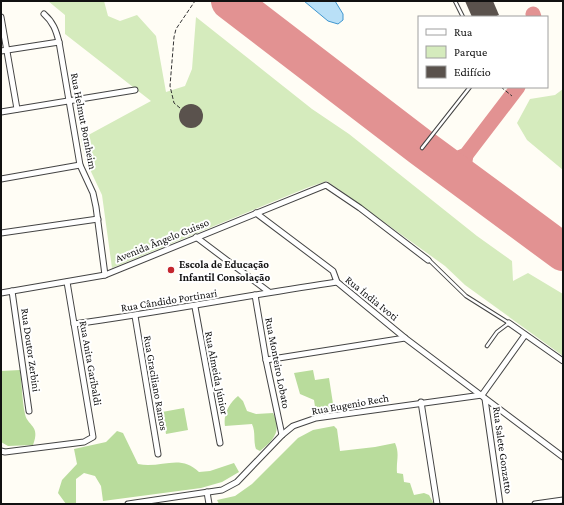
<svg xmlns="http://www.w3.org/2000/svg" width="564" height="505" viewBox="0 0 564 505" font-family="'Crimson Pro',serif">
<rect width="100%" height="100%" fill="#fffdf5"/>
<g fill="#d5ebbd">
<path d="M48,1h56l4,15 12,5 17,-6 19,21 10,56 19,-6 7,-17 4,-52 116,92 37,25 128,102 35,25 1,20 15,-8 35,21v62l-98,-71 -20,-19 -118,-85 -18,6 -197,81 -10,-73 -16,-34 -5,-22 70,-38 -86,-67v-19z"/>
<path d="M563,89v81l-36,-30 -10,-17 13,-24 25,-4z"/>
</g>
<g fill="#b9dc9c">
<path d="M20,370c2,14 2,30 5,44 2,12 16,11 8,31l-25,1 -7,-4v-71z"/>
<path d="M313,370l2,10 14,-2 5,32 -18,3 -2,-13 -14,-6 -6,-21z"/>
<path d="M238,396l5,5 4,10 9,3 17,-1c9,18 1,27 -13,38l-4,-2c-3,-9 0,-16 -4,-25l-27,2c-2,-11 4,-23 13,-30z"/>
<path d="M184,408l4,22 -22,4 -4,-22z"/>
<path d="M334,426l3,3 3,22 35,-4 20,-4c5,11 1,18 2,30l6,1 1,8 6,1 4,12 10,-2 5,2 5,9h-215l-2,-4 18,-4 17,-12 46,-46 15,-8z"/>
<path d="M117,431l6,2 15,31c23,5 42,-11 61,8l11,-1 24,-8 5,9 -17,10 -21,6 -98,13 -2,-15 -6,-10 -11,-3 -8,6v24l-10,1 -8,-11 4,-13 15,-16 -3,-15 32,-7z"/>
</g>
<path fill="#b9e0f7" stroke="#3f96cf" d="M304,1h31l8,13v6l-5,4 -10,-3z"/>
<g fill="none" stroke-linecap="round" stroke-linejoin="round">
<g stroke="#e29292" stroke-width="15">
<path d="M533,14l1,3"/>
<path d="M466,155c-3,11 -1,20 6,29"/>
<path d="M437,158l15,3 14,-6 52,-68"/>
</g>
<path stroke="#e29292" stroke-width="38" d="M230,1l192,147 141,104"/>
</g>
<g fill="#5a524d">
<path d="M465,1h28l6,14 -5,2h-22z"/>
<circle cx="191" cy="116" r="12"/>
</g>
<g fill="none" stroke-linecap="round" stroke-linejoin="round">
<defs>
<g id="service">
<path d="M455,1l8,16"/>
<path d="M422,148l48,-61"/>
<path d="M429,260l37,36 43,27 -12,9 -10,14"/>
</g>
<g id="minor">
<path d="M44,14c9,8 12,16 15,28l21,123 13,28 3,14 9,68"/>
<path d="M1,17l16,92"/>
<path d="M1,51l58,-9"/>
<path d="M1,112l134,-22"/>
<path d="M1,179l79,-14"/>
<path d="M256,213l77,58 4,11 68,56 158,119"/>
<path d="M1,233l97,-14"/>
<path d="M196,237l73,55"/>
<path d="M12,291l17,120"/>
<path d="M1,293l104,-18 221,-90 34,23 68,52"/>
<path d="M255,295l11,65 16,75"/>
<path d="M195,307l25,136"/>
<path d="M135,316l23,138"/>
<path d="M509,323l54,38"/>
<path d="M74,324c88,-12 175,-29 263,-42"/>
<path d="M266,360l139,-22"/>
<path d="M482,395l43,-60"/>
<path d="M485,399l15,105"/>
<path d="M421,402l16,102"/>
<path d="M1,451l4,1 79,-10 9,-5 -26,-155"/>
<path d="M207,492l2,12"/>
<path d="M128,504l94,-14 15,-8 45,-47 11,-9 23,-8 166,-23"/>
<path d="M535,504l28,-4"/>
</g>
</defs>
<use href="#service" stroke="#444" stroke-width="4.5"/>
<use href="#minor" stroke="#444" stroke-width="7"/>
<g stroke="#333" stroke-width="1" stroke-dasharray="4 2" stroke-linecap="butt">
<path d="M501,87l11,9"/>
<path d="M180,108l-6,-5 -4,-17 4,-49 2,-8 19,-28"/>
</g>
<use href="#service" stroke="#fff" stroke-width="2.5"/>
<use href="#minor" stroke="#fff" stroke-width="5"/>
</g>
<circle fill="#c4262e" stroke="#fff" stroke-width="1.5" cx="171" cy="270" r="4"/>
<g text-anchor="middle" stroke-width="4" stroke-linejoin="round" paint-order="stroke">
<g font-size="11" fill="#111" stroke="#fff">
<text transform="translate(84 121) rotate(79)" y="4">Rua Helmut Bornheim</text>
<text transform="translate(162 240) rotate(-22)" y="4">Avenida Ângelo Guisso</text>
<text transform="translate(372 298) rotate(39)" y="4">Rua Índia Ivoti</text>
<text transform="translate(169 300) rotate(-9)" y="4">Rua Cândido Portinari</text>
<text transform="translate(31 350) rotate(82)" y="4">Rua Doutor Zerbini</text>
<text transform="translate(91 363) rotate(80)" y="4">Rua Anita Garibaldi</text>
<text transform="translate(278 363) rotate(79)" y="4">Rua Monteiro Lobato</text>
<text transform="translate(217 373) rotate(79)" y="4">Rua Almeida Júnior</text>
<text transform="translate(156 383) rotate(80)" y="4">Rua Graciliano Ramos</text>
<text transform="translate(350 404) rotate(-10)" y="4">Rua Eugenio Rech</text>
<text transform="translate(503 450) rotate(82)" y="4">Rua Salete Gonzatto</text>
</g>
<g font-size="11" font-weight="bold" fill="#111" stroke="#fff" text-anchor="start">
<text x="179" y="268">Escola de Educação<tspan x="179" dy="13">Infantil Consolação</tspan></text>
</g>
</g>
<rect width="564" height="505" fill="none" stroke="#111111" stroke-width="4"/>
<rect x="418" y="16" width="130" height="72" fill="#ffffff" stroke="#a0a0a0"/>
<rect x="426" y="29" width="20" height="6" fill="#ffffff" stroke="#a0a0a0"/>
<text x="454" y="36" font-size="12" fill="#111111">Rua</text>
<rect x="426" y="46" width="20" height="12" fill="#d5ebbd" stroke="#a0a0a0"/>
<text x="454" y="56" font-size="12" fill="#111111">Parque</text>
<rect x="426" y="66" width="20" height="12" fill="#5a524d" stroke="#a0a0a0"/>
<text x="454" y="76" font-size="12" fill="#111111">Edifício</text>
</svg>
